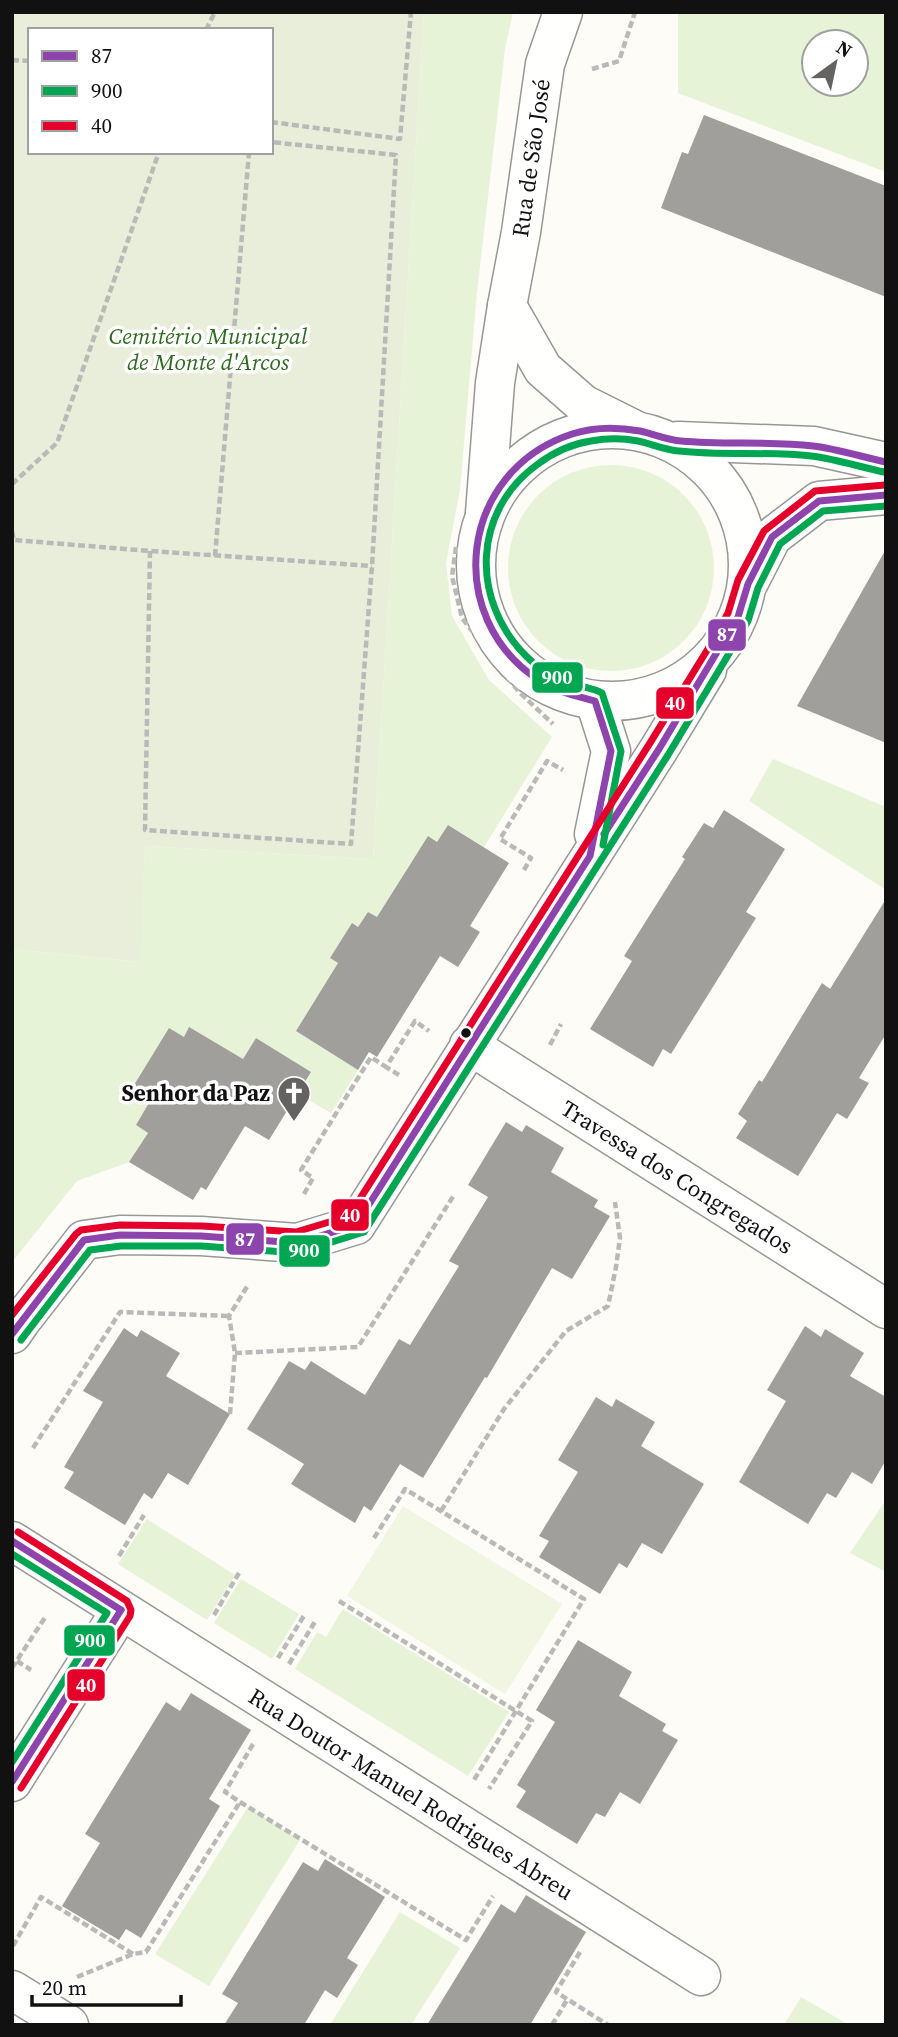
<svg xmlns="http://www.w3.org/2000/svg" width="898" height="2037" viewBox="0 0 898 2037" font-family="'Source Serif 4',serif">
<rect width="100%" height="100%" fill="#fdfcf7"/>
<g fill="#e7f3d7" fill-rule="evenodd">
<path d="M424,12h89l-8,37 -28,243 -17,198 -14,73 6,53 37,64 63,57 -68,110 -36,-22 -11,17 -9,-5 -22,33 -20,53 -18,-11 -10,15 -28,31 8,5 -42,68 62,39 -27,43 -33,-19 7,-12 -10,-20 -39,-24 -19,32 -10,-20 -38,-22 -5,9 -52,53 18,11 -14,24 12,8 -19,29 -52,19 -65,81v-313l127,13 6,-116 228,13z"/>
<path d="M678,12h208v160l-208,-79zM856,42v42h-42v-42z"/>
<circle cx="611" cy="568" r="103"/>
<path d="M773,759l113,48v83l-137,-89z"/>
<path d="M886,1500v72l-36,-19z"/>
<path d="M147,1519l88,56 -28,45 -89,-56z"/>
<path d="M241,1579l58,35 -27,45 -58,-36z"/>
<path d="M343,1609l166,103 -41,64 -173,-107 22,-37 9,5z"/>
<path d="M248,1807l52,33 -91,146 -54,-32z"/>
<path d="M400,1912l60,36 -49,77h-81z"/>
<path d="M801,1997l48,28h-65z"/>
</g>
<path fill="#e9eedb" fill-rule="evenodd" d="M12,12h412l-51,847 -228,-13 -5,116 -128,-13zM30,30h241v122h-241z"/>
<path fill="#f0f6e1" d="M403,1506l159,98 -57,90 -158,-98z"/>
<g fill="#a19f9c">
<path d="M704,115l182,71v111l-225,-89 21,-56 6,2z"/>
<path d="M886,549v194l-89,-37z"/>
<path d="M724,810l61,39 -39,63 10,6 -85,136 -8,-5 -10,18 -63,-38 42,-68 -8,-5 61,-97 -3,-2 22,-34 9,5z"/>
<path d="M448,825l61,38 -39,63 10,6 -22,35 -18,-11 -63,101 -8,-5 -11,18 -62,-39 42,-68 -8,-5 22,-35 6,4 10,-15 9,5 51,-81 9,6z"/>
<path d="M886,899v135l-27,44 10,5 -22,36 -10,-6 -39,63 -62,-38 11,-17 -9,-7 21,-34 3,2 60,-99 8,6z"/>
<path d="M189,1027l54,32 13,-21 55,34 -42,68 -24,-14 -39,64 -5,-3 -8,13 -64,-38 19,-29 -12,-8 14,-24 -19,-11 38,-62 15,9z"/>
<path d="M506,1122l16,10 4,-7 38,23 -13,24 47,28 -4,7 16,9 -38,63 -20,-11 -65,110 -2,-1 -62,101 -23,-14 -29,47 -7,-5 -9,17 -64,-39 13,-20 -57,-35 42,-68 16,9 6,-9 54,34 34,-56 11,6 49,-79 -10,-5 39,-64 -20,-12z"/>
<path d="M805,1326l16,11 4,-8 39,24 -14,23 36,21v63l-14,24 -20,-12 -16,26 -9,-5 -19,31 -69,-42 47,-81 -19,-11z"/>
<path d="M124,1328l13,9 4,-7 39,23 -14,23 64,38 -42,71 -20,-12 -16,26 -8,-6 -19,32 -61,-37 10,-16 -10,-5 39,-65 -20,-11z"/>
<path d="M596,1397l16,10 4,-8 39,23 -14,24 63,38 -42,70 -20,-11 -15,25 -8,-5 -19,31 -61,-37 10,-16 -10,-5 39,-64 -20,-12z"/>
<path d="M578,1640l54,32 -13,24 47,28 -4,7 16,9 -38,64 -20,-12 -15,25 -9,-4 -19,31 -61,-37 10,-16 -9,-6 38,-63 -19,-12z"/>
<path d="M191,1693l60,37 -42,69 11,7 -79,132 -15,-9 -7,11 -57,-34 38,-63 -15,-9 81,-132 14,9z"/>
<path d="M325,1859l60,38 -38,61 11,7 -21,33 -12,-8 -21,35h-80l14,-22 -16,-9 81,-132 15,9z"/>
<path d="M526,1895l60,37 -56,93h-103l74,-121 14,9z"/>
</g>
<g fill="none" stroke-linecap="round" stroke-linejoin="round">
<defs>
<g id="minor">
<path d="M507,306l36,63 40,35 54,27"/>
<path d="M485,513l10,-130 12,-77 14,-74 24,-168 18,-52"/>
<path d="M594,834l17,-83 -16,-50"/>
<path d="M469,1045l417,264"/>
<path d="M12,1334l9,-13 63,-81 36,-5 81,1 96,7 59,-18 303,-476 48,-79"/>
<path d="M12,1541l689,435"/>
<path d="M12,1782l109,-172"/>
</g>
<g id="tertiary">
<circle cx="612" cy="565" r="136"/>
<path d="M678,441l136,5 72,16"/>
<path d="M749,582l23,-45 47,-36 67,-6"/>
<path d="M12,1990l57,35"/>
</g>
</defs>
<use href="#minor" stroke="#979795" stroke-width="41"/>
<use href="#tertiary" stroke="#979795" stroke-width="41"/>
<g stroke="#b9b9b8" stroke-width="4.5" stroke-dasharray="7 3.5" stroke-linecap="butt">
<path d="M206,30l9,-18"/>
<path d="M12,60l18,1"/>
<path d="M592,69l27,-8 16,-49"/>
<path d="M271,122l129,17 11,-127"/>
<path d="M12,484l45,-41 102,-291"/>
<path d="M12,531l2,9 136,11 222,15"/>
<path d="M456,547l-4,29 10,42 57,74 34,32"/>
<path d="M150,551l-5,279 206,14 21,-278 24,-411 -125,-13"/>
<path d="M215,556l34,-404"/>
<path d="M524,870l7,-12 -31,-19 47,-78 16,9"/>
<path d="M550,1045l11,-21"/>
<path d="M399,1075l-13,-8 29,-46 14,10"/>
<path d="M304,1194l9,-16 -12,-8 70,-113 15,10"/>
<path d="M235,1353l123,-6 96,-152"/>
<path d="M230,1414l5,-61 -6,-37 19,-31"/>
<path d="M33,1448l87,-136 109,4"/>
<path d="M441,1511l63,-102 62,-78 42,-25 8,-39 4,-29 -5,-36"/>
<path d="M374,1538l31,-49 179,110 -110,181"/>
<path d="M119,1556l25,-41"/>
<path d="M339,1601l193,120 -43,68"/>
<path d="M214,1615l25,-42"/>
<path d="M278,1658l27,-44"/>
<path d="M17,1661l14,9"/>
<path d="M289,1664l27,-44"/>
<path d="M12,1668l34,-52"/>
<path d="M253,1744l-28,48 15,10 226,138 27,-44"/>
<path d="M13,1946l28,-49 92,57"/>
<path d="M580,1952l-24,40 52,33"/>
<path d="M77,1977l56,-23 13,-2 94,-150"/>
<path d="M552,2025l15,-25"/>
</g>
<use href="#minor" stroke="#fffffe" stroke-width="38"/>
<use href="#tertiary" stroke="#fffffe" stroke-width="38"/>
<defs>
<g id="bus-1">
<path d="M604,834l55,-85 79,-132 10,-33 24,-47 47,-36 67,-6"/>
<path d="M12,1334l72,-94 36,-5 81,1 96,7 59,-18 234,-369 21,-105 -16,-50c-18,-5 -38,-9 -55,-20 -98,-63 -81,-210 32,-247 21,-7 46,-7 68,-3 14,3 27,9 41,10 44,4 88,0 132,5 25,3 49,11 73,16"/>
<path d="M12,1541l109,69"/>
<path d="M12,1782l109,-172"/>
</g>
<g id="bus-2">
<path d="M603,845l18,-94 -19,-58c-7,-4 -16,-5 -25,-8 -19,-6 -36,-14 -50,-28 -57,-56 -55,-146 11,-193 16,-12 33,-20 53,-23 15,-3 32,-3 47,0 14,3 27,9 41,10 44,5 88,0 132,5 25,3 49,11 73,16"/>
<path d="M21,1340l69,-90 31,-4h80l96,7 67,-21 304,-477 59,-98 21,-36 10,-33 22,-44 43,-33 63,-5"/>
<path d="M12,1554l95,59 -95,149"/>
</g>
<g id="bus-3">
<path d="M12,1315l64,-81 5,-4 39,-5 82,1 94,6 53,-16 301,-473 59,-96 19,-34 10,-33 26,-49 51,-40 70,-6"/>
<path d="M18,1532l109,69 4,9 -1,6 -109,172"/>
</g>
</defs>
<use href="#bus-1" stroke="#fff" stroke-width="12"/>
<use href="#bus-2" stroke="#fff" stroke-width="12"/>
<use href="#bus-3" stroke="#fff" stroke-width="12"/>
<use href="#bus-1" stroke="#8e44ad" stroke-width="7"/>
<use href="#bus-2" stroke="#00a651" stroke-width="7"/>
<use href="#bus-3" stroke="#e4002b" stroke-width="7"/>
</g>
<defs>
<symbol id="church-pin" viewBox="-11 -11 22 30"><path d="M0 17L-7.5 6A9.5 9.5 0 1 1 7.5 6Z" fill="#646362" stroke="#fff"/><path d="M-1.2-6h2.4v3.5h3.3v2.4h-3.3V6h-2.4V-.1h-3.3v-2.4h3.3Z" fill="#fff"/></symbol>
</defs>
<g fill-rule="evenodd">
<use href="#church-pin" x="275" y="1074" width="38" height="52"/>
</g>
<circle fill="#111" stroke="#fff" stroke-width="2.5" cx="466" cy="1033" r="6"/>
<g text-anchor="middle" stroke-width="7" stroke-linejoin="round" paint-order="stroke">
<g font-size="23" fill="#111" stroke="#fff">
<text transform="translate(531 158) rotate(-82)" y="8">Rua de São José</text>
<text transform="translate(677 1177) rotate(32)" y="8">Travessa dos Congregados</text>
<text transform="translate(411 1794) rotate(32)" y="8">Rua Doutor Manuel Rodrigues Abreu</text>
</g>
<g font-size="23" font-style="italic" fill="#2f6b1f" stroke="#fff">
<text x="208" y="344">Cemitério Municipal<tspan x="208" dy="26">de Monte d'Arcos</tspan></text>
</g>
<g font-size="23" font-weight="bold" fill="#111" stroke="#fff" text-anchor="end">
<text x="270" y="1101">Senhor da Paz</text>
</g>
</g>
<g stroke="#fff" stroke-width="2.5">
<rect x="707" y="618" width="40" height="34" rx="7" fill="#8e44ad"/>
<rect x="531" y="661" width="53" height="33" rx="7" fill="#00a651"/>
<rect x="655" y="686" width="40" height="34" rx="7" fill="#e4002b"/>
<rect x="330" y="1198" width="40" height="34" rx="7" fill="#e4002b"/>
<rect x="225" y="1222" width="40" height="34" rx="7" fill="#8e44ad"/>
<rect x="278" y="1234" width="53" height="34" rx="7" fill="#00a651"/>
<rect x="63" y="1624" width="53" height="33" rx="7" fill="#00a651"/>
<rect x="66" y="1668" width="40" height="34" rx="7" fill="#e4002b"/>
</g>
<g font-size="19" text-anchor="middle" font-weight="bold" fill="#fff">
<text x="727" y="641">87</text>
<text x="557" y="684">900</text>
<text x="675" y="710">40</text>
<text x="350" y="1222">40</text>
<text x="245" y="1246">87</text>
<text x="304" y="1257">900</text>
<text x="90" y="1647">900</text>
<text x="86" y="1692">40</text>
</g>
<rect width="898" height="2037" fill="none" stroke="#111111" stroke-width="28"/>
<rect x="28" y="28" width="245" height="126" fill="#ffffff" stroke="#a0a0a0" stroke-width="2"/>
<rect x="42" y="51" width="35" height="10" fill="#8e44ad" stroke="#a0a0a0" stroke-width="2"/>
<text x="91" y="63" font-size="21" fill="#111111">87</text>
<rect x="42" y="86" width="35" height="10" fill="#00a651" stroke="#a0a0a0" stroke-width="2"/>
<text x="91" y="98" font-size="21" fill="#111111">900</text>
<rect x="42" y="121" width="35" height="10" fill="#e4002b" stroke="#a0a0a0" stroke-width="2"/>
<text x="91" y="133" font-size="21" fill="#111111">40</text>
<g transform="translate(835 63) rotate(33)"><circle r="33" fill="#ffffff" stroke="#a0a0a0" stroke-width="2"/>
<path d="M0-5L12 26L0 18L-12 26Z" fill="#646362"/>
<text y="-10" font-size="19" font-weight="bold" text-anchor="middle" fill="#111111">N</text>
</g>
<path d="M32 1995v10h149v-10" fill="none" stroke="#111111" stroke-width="3.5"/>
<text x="42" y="1995" font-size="21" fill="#111111" stroke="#ffffff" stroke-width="5" paint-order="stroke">20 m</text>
</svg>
